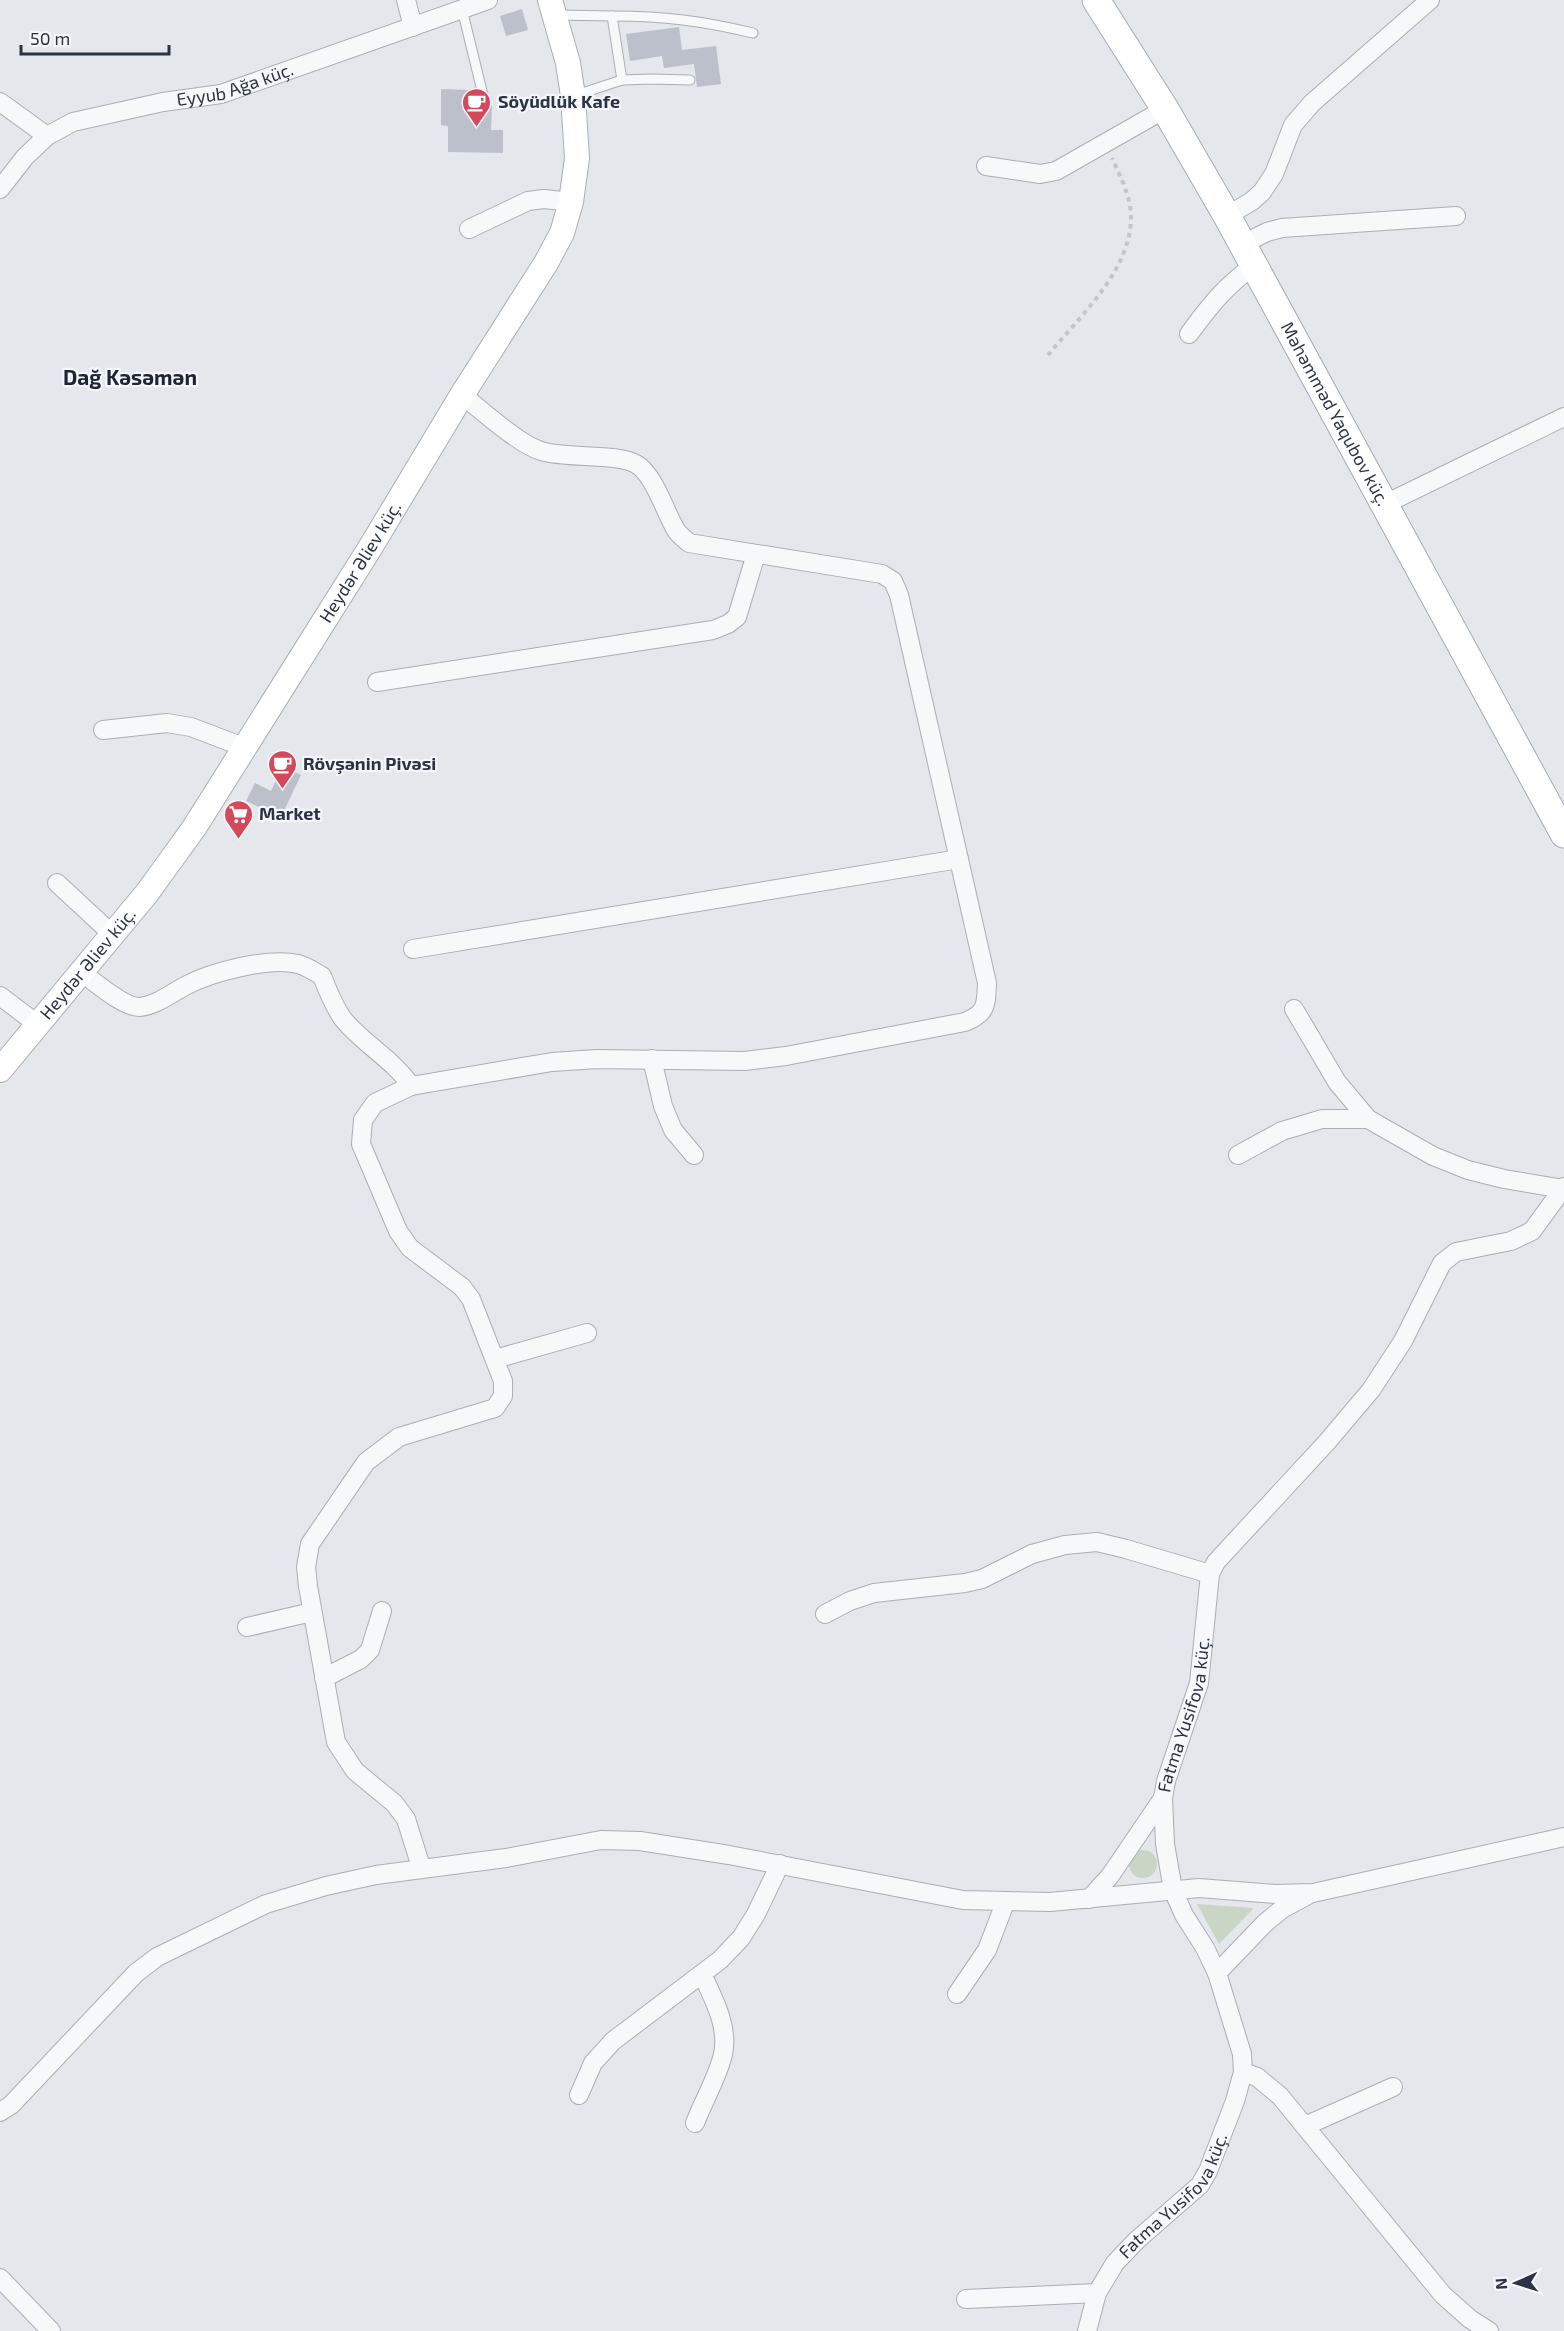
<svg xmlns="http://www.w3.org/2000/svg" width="1564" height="2331" viewBox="0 0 1564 2331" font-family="'Exo 2',sans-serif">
<rect width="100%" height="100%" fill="#e4e7ec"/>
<g fill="#c9d6c5">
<circle cx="1143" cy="1864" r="14"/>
<path d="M1197,1904l57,4 -35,36z"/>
</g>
<g fill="#bbc0ca">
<path d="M522,9l6,21 -22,6 -6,-20z"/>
<path d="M679,27l3,23 34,-4 5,38 -24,3 -3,-23 -30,4 -2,-12 -32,5 -4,-27z"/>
<path d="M441,89l27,1v15l24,1 -1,24h12v23l-55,-1v-26l-7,-1z"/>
<path d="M283,766l18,9 -20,42 -35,-16 9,-18 16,8z"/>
</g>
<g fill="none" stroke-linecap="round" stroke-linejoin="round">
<defs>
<g id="lane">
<path d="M462,9l21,86"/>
<path d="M557,15l55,1 10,64 -49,16"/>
<path d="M612,16c53,0 90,5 141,17"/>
<path d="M622,80l29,-1 39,1"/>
</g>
<g id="street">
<path d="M406,0l7,27"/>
<path d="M0,102l47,34"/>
<path d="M986,166l54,8 16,-3 109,-62"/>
<path id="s1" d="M0,189l25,-32 22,-21 26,-14 90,-20 58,-8 267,-94"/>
<path d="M1227,216l25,-15 10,-9 12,-18 19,-49 19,-22 118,-103"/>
<path d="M469,229l59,-28 16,-2 27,3"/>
<path d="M1243,244l24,-12 15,-4 174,-12"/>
<path d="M1189,334c22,-30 35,-46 65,-69"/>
<path d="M1385,504l179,-87"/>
<path d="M377,682l336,-52 15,-6 9,-7 19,-63"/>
<path d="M103,730l64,-7 24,4 55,21"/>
<path d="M57,883l55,51"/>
<path d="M413,949l546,-90"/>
<path d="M81,972c14,10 42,35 58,35 16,-1 33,-14 46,-21 26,-14 84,-29 113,-22 8,2 17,8 24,12 6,15 12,31 21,43 20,25 50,40 68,67"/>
<path d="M0,996l37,28"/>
<path d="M1294,1009l43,73 31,37"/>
<path d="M652,1059l11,47 10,24 21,25"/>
<path d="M1238,1155l44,-24 40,-12h46l65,37 35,14 36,9 59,10"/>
<path d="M495,1359l92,-26"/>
<path d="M825,1614l25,-13 24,-8 91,-10 17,-4 50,-25 33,-9 32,-3 29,7 84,25"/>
<path d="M247,1627l65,-15"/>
<path d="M324,1678l37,-19 9,-9 12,-39"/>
<path d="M421,1867l-15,-48 -12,-16 -39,-32 -19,-29 -28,-156 -2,-19 4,-23 56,-82 33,-25 96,-29 8,-12v-15l-32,-82 -9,-12 -52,-39 -12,-17 -37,-87 2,-24 12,-17 36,-17 141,-24 45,-3 148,2 41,-5 179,-34c22,-9 21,-17 22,-39l-88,-388 -6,-14 -11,-7 -193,-31c-4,-4 -10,-8 -13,-13 -11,-18 -22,-56 -40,-66 -19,-11 -70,-5 -95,-13 -24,-8 -58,-40 -79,-56"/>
<path d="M1089,1899l21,-23 53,-78"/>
<path d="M1217,1973l48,-50 17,-14 26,-14"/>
<path d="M957,1994l30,-44 18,-47"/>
<path d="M1243,2072l14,5 23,19 163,199 27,24 19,12"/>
<path d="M579,2095l14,-32 20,-22 107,-81 21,-22 15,-24 24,-50"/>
<path d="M0,2112l11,-7 125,-132 21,-16 109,-53 60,-18 50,-11 130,-17 95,-18 39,1 89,14 234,45 87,2 149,-14 76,6 38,-1 251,-56"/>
<path d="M695,2123c8,-21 24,-49 28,-69 6,-28 -10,-56 -21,-80"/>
<path d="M1305,2126l88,-39"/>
<path d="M0,2278l51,53"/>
<path d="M966,2299l131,-6"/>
<path id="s2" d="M1087,2331l10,-38 18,-30 22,-23 63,-55 8,-14 27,-70 8,-29 -1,-18 -25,-81 -12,-25 -21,-33 -11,-25 -8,-46 -2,-46 3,-17 33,-98 11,-109 6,-12 111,-120 44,-52 32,-49 39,-78 14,-11 55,-11 21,-10 32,-44"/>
</g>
<g id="secondary">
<path id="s3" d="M0,1070l147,-177 47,-65 176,-280 92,-153 84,-132 16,-30 9,-31 6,-44 -4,-62 -5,-33 -18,-63"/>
</g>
<g id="primary">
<path id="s4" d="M1096,0l69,109 62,107 337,618"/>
</g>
</defs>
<use href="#lane" stroke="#a9aeb7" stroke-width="11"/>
<use href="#street" stroke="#a9aeb7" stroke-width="20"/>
<use href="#secondary" stroke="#a9aeb7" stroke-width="26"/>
<use href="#primary" stroke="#a3abb8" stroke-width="29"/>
<path stroke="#c2c5cb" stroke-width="4" stroke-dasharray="4.5 4.5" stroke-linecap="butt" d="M1048,355c33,-40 91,-92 82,-149 -3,-17 -11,-32 -18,-48"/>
<use href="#lane" stroke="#f7f8fa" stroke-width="9"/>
<use href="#street" stroke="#f7f8fa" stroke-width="18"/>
<use href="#secondary" stroke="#fff" stroke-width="24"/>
<use href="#primary" stroke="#fff" stroke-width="27"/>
</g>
<defs>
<symbol id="cafe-pin" viewBox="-11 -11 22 30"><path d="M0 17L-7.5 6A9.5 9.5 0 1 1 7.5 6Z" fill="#d1495b" stroke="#f4f6f9"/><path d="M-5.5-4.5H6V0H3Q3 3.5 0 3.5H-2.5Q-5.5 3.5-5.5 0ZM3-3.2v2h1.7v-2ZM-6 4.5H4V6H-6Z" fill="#fff"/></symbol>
<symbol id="supermarket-pin" viewBox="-11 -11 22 30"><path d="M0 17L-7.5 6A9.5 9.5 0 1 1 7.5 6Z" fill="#d1495b" stroke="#f4f6f9"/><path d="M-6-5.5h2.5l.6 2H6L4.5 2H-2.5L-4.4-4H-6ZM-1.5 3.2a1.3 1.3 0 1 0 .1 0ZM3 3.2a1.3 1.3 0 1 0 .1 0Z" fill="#fff"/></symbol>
</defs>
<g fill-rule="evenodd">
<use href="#cafe-pin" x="460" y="86" width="33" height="45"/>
<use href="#cafe-pin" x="266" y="748" width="33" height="45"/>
<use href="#supermarket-pin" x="222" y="798" width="33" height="45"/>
</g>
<g text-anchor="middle" stroke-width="4.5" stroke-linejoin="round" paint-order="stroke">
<g font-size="18" fill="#2b3445" stroke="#f4f6f9">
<text dy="6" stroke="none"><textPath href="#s1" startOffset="267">Eyyub Ağa küç.</textPath></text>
<text dy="6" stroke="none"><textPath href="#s4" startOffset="478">Məhəmməd Yaqubov küç.</textPath></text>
<text dy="6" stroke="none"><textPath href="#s3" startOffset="624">Heydər Əliev küç.</textPath></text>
<text dy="6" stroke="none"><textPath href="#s3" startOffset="138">Heydər Əliev küç.</textPath></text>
<text dy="6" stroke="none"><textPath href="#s2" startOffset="687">Fatma Yusifova küç.</textPath></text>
<text dy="6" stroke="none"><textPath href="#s2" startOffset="165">Fatma Yusifova küç.</textPath></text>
</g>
<g font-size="18" font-weight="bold" fill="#2b3445" stroke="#f4f6f9" text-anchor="start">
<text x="498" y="108">Söyüdlük Kafe</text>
<text x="303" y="770">Rövşənin Pivəsi</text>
<text x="259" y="820">Market</text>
</g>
<g font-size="21" font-weight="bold" fill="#1d2536" stroke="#f4f6f9">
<text x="130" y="385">Dağ Kəsəmən</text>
</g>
</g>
<g transform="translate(1516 2283) rotate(267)" stroke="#f4f6f9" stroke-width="4.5" paint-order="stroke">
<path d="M0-4.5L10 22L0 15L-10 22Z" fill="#2b3445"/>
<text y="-9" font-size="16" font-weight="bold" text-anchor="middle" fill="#2b3445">N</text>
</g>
<path d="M21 45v9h148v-9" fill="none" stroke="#2b3445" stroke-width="3"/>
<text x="30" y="45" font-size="18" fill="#2b3445" stroke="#f4f6f9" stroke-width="4.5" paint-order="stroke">50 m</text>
</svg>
